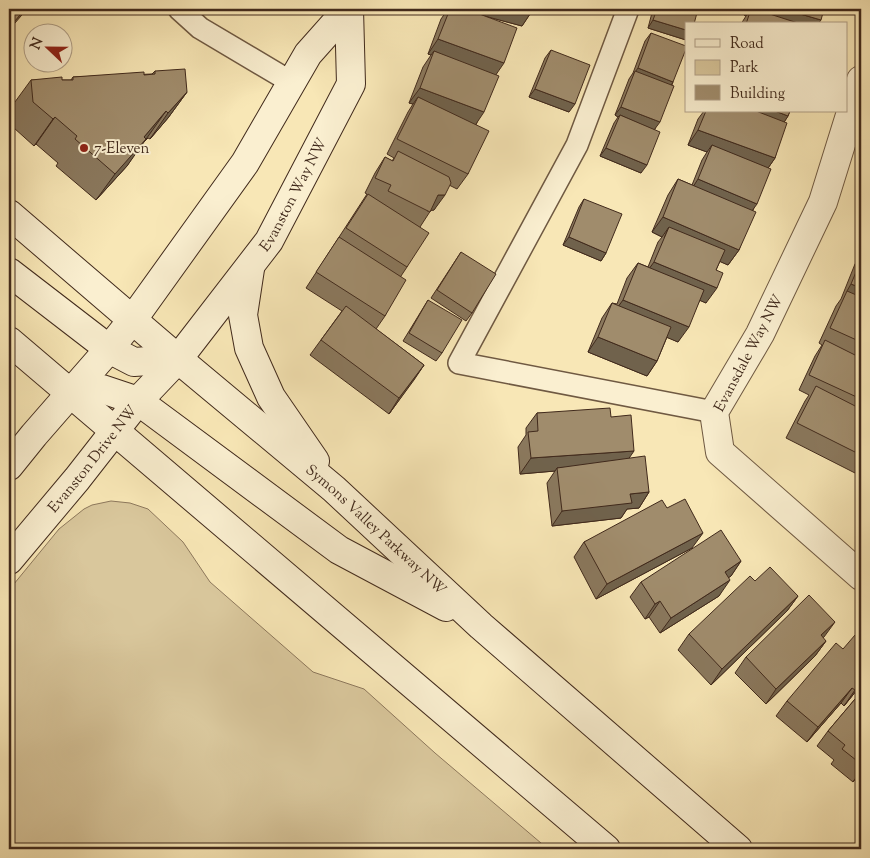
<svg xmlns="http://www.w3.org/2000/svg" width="870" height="858" viewBox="0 0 870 858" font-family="'Sorts Mill Goudy',serif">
<rect width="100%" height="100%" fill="#f8e7b6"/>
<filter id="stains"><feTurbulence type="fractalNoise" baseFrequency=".004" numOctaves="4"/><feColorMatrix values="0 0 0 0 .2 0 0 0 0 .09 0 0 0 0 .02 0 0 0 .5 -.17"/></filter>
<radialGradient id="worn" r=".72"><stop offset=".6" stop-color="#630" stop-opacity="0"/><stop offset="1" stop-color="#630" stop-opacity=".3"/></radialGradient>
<path fill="#d9c79c" stroke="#8d785c" d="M111,501l19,2 18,6 35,33 27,40 103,90 51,17 71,64 113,96h-539v-259l50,-61 25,-20 8,-4z"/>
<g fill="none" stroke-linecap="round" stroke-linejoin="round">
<defs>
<g id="lane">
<path d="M179,9l21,19 91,54"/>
<path d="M628,9l-51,136 -118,218 255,49"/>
</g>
<path id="street" d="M861,80l-38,122 -63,132 -46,78 6,40 141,124"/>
<g id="secondary">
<path id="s1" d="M9,214l169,145 156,130 147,137 257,223"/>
<path d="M250,269l-7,46 6,33 22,49 44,64"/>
<path d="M9,272l100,77 25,13 44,-3"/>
<path d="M9,341l597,508"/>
<path d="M71,394l31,-5 36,12 201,149 107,57"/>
<path d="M9,466l25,-31 75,-86 24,-30 112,-156 63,-109 40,-45"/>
<path id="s2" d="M9,560l68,-81 61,-78 40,-42 91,-118 82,-157 -2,-75"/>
</g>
</defs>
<use href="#lane" stroke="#6f5942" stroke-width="24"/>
<use href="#street" stroke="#6f5942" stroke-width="30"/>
<use href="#secondary" stroke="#412a1c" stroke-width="30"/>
<use href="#lane" stroke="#faefd0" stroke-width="21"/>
<use href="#street" stroke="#faefd0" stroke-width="28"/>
<use href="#secondary" stroke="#faefd0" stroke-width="28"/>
</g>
<g fill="#8a785d" stroke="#412a1c">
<path d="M448,9h85l-1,2 -10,15 -34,-9 8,57 -20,51 -8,49 -11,15 -8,-4 -15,25h-3l-11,17 -13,40 -6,9 -16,40 -9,13 48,36 -35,49 -79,-59 32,-44 -36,-23 61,-94 -2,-1 10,-20 10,-16 7,4 2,-3 -7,-4 21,-42 5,-8 -4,-1 14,-36 8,-12 -3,-1 13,-35z"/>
<path d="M653,9h45l-12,15v16l-38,-12z"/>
<path d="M746,9h78l-6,15h-77l5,-8 -2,-1z"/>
<path d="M651,33l22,49 -1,3 -17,44 -14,44 -41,-17 14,-33 4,-6 -3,-2 14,-36 4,-6 12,-32z"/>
<path d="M551,50l18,62 -40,-15 16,-39z"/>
<path d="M155,71l32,21 -19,26 -18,21 -2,-1 -8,8 -13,20 -31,34 -40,-34 2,-3 -22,-19 -2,2 -20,-18 -2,-22 19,-26h40l2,-3 79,-3z"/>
<path d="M704,111h86l-2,5 -4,6 -9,36 -7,10 -29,82 -11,15 -8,-4 -4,9 -10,33 -6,-3 -22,42 -11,-5 -10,24 -10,15 -59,-24 14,-34 10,-15 5,1 10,-26 11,-15 10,4 10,-25 4,-5 -10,-5 16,-37 10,-16 14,6 10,-25 5,-8 -19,-7 10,-26z"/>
<path d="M584,199l22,54 -5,8 -38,-16 16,-38z"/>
<path d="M461,252l11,61 -6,8 -35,-23z"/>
<path d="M861,256v208l-6,9 -69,-35 19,-37 4,-6 -10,-5 16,-34 7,-11 -3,-2 17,-37 5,-7 14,-35z"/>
<path d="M428,300l14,53 -6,8 -33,-20z"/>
<path d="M537,413l74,4 18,41 20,34 -10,16 -12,1 -6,9 -69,8 -5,-43 8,-12 -35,3 -2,-27 8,-12v-7z"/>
<path d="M667,508l25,40 -96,51 -22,-42 10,-15z"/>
<path d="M741,561l-10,15 -3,2 -9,18 -59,37 -11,-16 -4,2 -15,-22 11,-15z"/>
<path d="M755,581l43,15 -11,15 -76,74 -33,-35 11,-16z"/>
<path d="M826,641l-11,15 -49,48 -31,-31 11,-16z"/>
<path d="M861,641v44l-17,21 -3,-3 -34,39 -31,-26 11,-15 56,-52z"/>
<path d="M861,692v80l-8,10 -22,-18 3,-4 -17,-14 11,-15z"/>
</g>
<g fill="#70624c" stroke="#412a1c">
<path d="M25,9h2l-18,21v-2z"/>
<path d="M450,9h74l8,2 -10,15 -45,-12z"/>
<path d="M748,9h3l-5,7 -2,-1z"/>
<path d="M751,9h32l38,11 -3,4h-46z"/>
<path d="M653,20l33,10v10l-38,-12z"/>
<path d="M438,39l66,24 -11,16 -59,-28 -3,4 -3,-1z"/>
<path d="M638,68l35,14 -5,8 -35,-15z"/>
<path d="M420,88l64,24 -10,15 -56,-30 -5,7 -4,-1z"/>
<path d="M535,89l40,15 -6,8 -40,-15z"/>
<path d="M187,92l-19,26 -18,21 18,-26z"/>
<path d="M621,107l39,15 -6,8 -34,-15 -2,2 -3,-2z"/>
<path d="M166,111l-39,55 -31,34 19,-26 29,-37z"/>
<path d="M725,111h50l13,5 -10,16z"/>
<path d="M55,117l-19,27 -2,2 19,-27z"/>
<path d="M698,130l77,28 -11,16 -52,-29 -5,7 -19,-7z"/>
<path d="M606,148l41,17 -6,8 -41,-17z"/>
<path d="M698,179l59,25 -11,15 -58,-24z"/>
<path d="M438,195h7l-11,15 -7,1z"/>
<path d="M663,217l76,33 -11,15 -64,-27 5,-11 -7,10 -10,-5z"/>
<path d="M569,237l37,16 -5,8 -38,-16z"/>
<path d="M654,262l63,26 -11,15 -63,-26z"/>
<path d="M851,284l10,4v20l-14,-17z"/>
<path d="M623,300l66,27 -11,15 -66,-27z"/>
<path d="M598,337l59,24 -10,15 -59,-24z"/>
<path d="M424,365l-10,15 -25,34 10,-16z"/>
<path d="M634,451l-11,16 -66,1 -2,3 -35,3 11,-16z"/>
<path d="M649,492l-10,16 -12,1 -6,9 -69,8 10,-15 68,-17z"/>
<path d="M703,533l-11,15 -96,51 11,-15z"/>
<path d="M741,561l-10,15 -17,11 11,-15z"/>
<path d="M730,580l-11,16 -59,37 11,-15z"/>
<path d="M798,596l-11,15 -76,74 11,-16z"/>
<path d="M660,601l-11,16 -4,2 10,-15z"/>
<path d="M835,622l-11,15 -14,14 11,-16z"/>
<path d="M826,641l-11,15 -49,48 10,-15z"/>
<path d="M861,682v3l-17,21 11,-16z"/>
<path d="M852,688l-11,15 -34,39 11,-15z"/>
<path d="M861,770v2l-8,10z"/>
</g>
<g fill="#a08c6c" stroke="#412a1c">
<path d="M9,9h16l-16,19z"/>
<path d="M450,9h16l51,19 -13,35 -66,-24z"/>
<path d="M524,9h9l-1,2z"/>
<path d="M657,9h41l-4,15h-8v6l-33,-10z"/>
<path d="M751,9h3l47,15h-55z"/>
<path d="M783,9h41l-3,11z"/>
<path d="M651,33l35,13v3l-13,33 -35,-14z"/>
<path d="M551,50l39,15 -15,39 -40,-15z"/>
<path d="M434,51l65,25 -15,36 -64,-24z"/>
<path d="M185,69l2,23 -19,21 -2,-2 -22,26 2,2 -31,35 -40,-35 2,-3 -22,-19 -2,2 -20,-17 -2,-22 31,-3v3h11v-3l71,-5v3l11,-1v-3z"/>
<path d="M635,71l39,15 -14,36 -39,-15z"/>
<path d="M418,97l71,34 -21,43 -71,-35z"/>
<path d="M706,111h50l31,12 -12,35 -77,-28z"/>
<path d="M775,111h15l-2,5z"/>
<path d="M620,115l40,17 -13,33 -41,-17z"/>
<path d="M712,145l59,24 -14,35 -59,-25z"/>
<path d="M398,151l51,26 2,6 -6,12h-7l-8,17 -42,-21 3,-6 -16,-7 10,-21 8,4z"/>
<path d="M678,179l78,33 -17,38 -76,-33z"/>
<path d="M368,194l61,39 -22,34 -61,-39z"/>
<path d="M584,199l38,15 -16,39 -37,-16z"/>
<path d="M669,227l56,23 -9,20 7,3 -6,15 -63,-26z"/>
<path d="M339,237l67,43 -21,36 -69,-44z"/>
<path d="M461,252l35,22 -24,39 -35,-23z"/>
<path d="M861,260v28l-10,-4z"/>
<path d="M638,263l66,27 -15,37 -66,-27z"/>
<path d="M847,291l14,6v45l-31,-14z"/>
<path d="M428,300l34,20 -20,33 -33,-20z"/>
<path d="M612,303l59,24 -14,34 -59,-24z"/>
<path d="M346,306l78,59 -25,33 -78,-58z"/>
<path d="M825,340l36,18v41l-52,-24z"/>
<path d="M816,386l45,23v46l-64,-32z"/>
<path d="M610,408l1,9 20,-2 3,36 -103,7 -3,-26 10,-1 -1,-18z"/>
<path d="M645,456l4,36 -19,2 2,9 -70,8 -5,-43z"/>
<path d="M685,499l18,34 -96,51 -23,-42 78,-42 5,8z"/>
<path d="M721,530l20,31 -16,11 5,8 -59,38 -11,-17 -5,3 -14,-22z"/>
<path d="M770,567l28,29 -76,73 -33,-35 61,-58 5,5z"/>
<path d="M809,595l26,27 -14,13 5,6 -50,48 -30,-32z"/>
<path d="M855,635l6,6v41l-6,8 -3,-2 -34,39 -31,-26 49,-58 7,6z"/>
<path d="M861,692v72l-19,-15 3,-4 -17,-14z"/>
</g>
<circle fill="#8f2418" stroke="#faefd0" stroke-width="2" cx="84" cy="148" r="5"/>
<g text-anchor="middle" stroke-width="4" stroke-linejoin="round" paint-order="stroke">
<g font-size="15" fill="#412a1c" stroke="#faefd0" text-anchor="start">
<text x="94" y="153">7-Eleven</text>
</g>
<g font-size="15" fill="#412a1c" stroke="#faefd0">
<text dy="5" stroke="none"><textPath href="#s2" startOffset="464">Evanston Way NW</textPath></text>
<text transform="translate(748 353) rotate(-62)" y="5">Evansdale Way NW</text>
<text dy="5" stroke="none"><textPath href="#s2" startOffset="131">Evanston Drive NW</textPath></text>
<text dy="5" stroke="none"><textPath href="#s1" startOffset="484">Symons Valley Parkway NW</textPath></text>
</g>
</g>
<rect width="870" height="858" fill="none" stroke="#f8e7b6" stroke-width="30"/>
<rect x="10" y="10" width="850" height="838" fill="none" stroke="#412a1c" stroke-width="2.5"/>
<rect x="15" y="15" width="840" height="828" fill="none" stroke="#412a1c"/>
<rect x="685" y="22" width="162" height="90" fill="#faefd0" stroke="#b0a088"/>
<rect x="695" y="39" width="25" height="8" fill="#faefd0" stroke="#b0a088"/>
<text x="730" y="48" font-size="15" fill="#412a1c">Road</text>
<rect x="695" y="60" width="25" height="15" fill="#d9c79c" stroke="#b0a088"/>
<text x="730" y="72" font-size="15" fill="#412a1c">Park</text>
<rect x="695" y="85" width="25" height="15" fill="#a08c6c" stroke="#b0a088"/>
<text x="730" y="98" font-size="15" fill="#412a1c">Building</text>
<g transform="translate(48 48) rotate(292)"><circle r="24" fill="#faefd0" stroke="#b0a088"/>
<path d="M0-4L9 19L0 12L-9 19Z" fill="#8f2418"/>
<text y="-8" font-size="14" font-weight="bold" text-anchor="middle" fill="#412a1c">N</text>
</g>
<rect width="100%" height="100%" filter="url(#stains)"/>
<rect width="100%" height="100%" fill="url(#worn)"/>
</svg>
